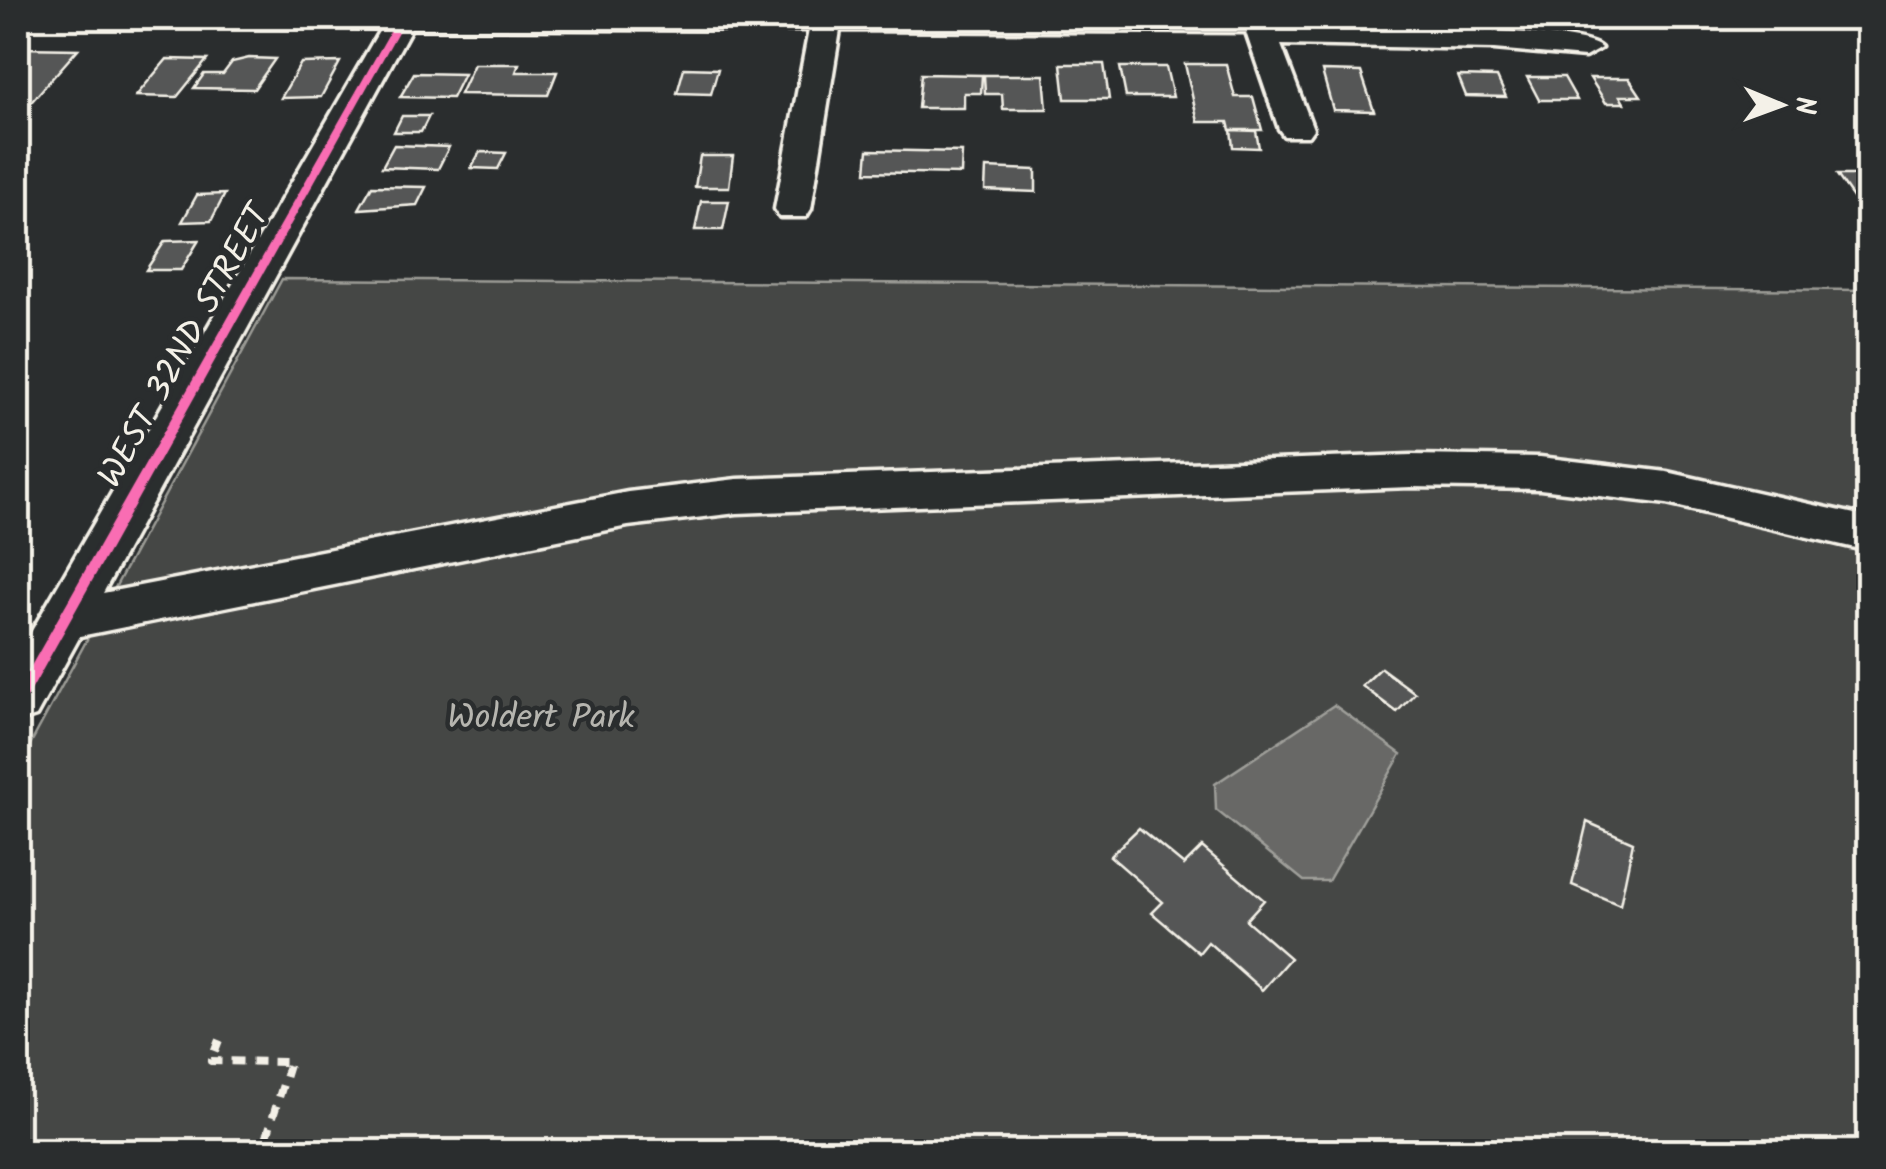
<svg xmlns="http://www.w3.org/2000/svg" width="1886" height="1169" viewBox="0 0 1886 1169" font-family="Kalam,sans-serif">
<rect width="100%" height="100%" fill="#2a2d2e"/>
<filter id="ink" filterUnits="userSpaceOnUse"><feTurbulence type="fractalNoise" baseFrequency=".01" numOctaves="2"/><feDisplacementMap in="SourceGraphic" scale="20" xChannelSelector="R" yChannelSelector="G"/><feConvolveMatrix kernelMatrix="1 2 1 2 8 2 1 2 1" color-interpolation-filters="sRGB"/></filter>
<g filter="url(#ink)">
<path fill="#444645" stroke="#9c9c96" stroke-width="2.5" d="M282,279l1586,11v861l-1850,1v-385z"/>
<path fill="#676866" stroke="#9f9f9a" stroke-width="2.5" d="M1334,705l67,49 -73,127h-24l-88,-71 -1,-26z"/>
<g fill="#555756" stroke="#f4f1e8" stroke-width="2.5">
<path d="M18,48l60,1 -60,68z"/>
<path d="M249,58l26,1 -21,30 -60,-1 10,-14h19l9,-12z"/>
<path d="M167,59l40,1 -30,37 -41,-1z"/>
<path d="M340,62l-19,35 -40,1 20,-35z"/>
<path d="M474,64h45l-3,8h41l-9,23 -88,-1z"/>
<path d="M1061,64h43l5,35h-44z"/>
<path d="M1185,64h41l9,33h18l9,33h-32l-2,-8h-30z"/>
<path d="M1120,67h46l7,30h-47z"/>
<path d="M684,68l34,1 -7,25 -34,-1z"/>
<path d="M1322,71l39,1 13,39 -41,-1z"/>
<path d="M414,73l50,1 -12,24 -52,-1z"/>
<path d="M921,74l61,1 -1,18h-17v15h-46z"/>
<path d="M984,75h60l3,34h-44l-1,-15h-17z"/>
<path d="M1458,76l39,1 9,20 -40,-1z"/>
<path d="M1527,77h37l13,23h-38z"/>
<path d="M1590,78h39l12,18h-21l4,7h-18z"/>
<path d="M402,116h27l-8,16h-27z"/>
<path d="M1231,130l25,1 3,17 -26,-1z"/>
<path d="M394,145l55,2 -11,22 -56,-2z"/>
<path d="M868,150l94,2 -1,22 -95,-2z"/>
<path d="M480,152l26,1 -8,16 -27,-1z"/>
<path d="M700,156h33l-4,31h-34z"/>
<path d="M986,168l50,2v22l-51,-2z"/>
<path d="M1837,175h31v44z"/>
<path d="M372,186l54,1 -9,18 -58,4z"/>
<path d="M225,194l-14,27 -29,1 15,-27z"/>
<path d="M701,201h28l-6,29h-28z"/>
<path d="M199,240l-18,30h-35l19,-29z"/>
<path d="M1381,668l34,25 -18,19 -35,-26z"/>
<path d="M1587,822l46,20 -13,63 -48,-20z"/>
<path d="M1139,828l45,37 18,-18 62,53 -18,20 44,38 -28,32 -54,-48 -9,11 -47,-40 11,-11 -53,-46z"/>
</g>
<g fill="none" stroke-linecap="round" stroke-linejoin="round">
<defs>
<path id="minor" d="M266,18h1005l3,8c44,1 311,-1 327,22l-16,9 -91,-8 -213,-4 32,84 -5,7h-24l-5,-7 -33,-97 -406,-2 -29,179 -5,8h-26l-5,-8 34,-179 -398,-2 -308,565 525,-101 109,-13 674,-24 129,2 127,15 201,45v34l-201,-47 -127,-15 -129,-2 -674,26 -109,13 -548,110 -44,80 -18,6v-67l363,-627 -100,-1z"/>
</defs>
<use href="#minor" stroke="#f4f1e8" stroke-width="7"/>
<path stroke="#f4f1e8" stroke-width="8" stroke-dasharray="12 9" stroke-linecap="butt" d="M219,1040l-8,21 79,1 -28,90"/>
<use href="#minor" fill="#2a2d2e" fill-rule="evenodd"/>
<defs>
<path id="cycleway" d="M277,18l976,3 -1,-3h8l2,5 -4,2 -854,-4 -381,684 -5,2v-18l378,-668 -115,-1z"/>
</defs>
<use href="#cycleway" stroke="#2a2d2e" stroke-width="7"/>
<use href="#cycleway" fill="#f96db3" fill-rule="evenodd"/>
</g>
</g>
<g text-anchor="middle" stroke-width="9" stroke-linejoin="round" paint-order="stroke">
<g font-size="35" fill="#f4f1e8" stroke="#2a2d2e">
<text transform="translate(183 345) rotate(-61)" y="12">WEST 32ND STREET</text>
</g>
<g font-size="35" fill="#b6b5af" stroke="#2a2d2e">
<text x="541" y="728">Woldert Park</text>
</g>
</g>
<rect width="1886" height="1169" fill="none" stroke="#2a2d2e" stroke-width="60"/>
<rect x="30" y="30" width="1826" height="1109" fill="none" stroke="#f4f1e8" stroke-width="4" filter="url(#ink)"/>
<g transform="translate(1781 105) rotate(91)" stroke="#2a2d2e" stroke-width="8" paint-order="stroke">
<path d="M0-8L18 38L0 25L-18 38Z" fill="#f4f1e8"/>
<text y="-15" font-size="28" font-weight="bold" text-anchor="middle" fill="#f4f1e8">N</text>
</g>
</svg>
